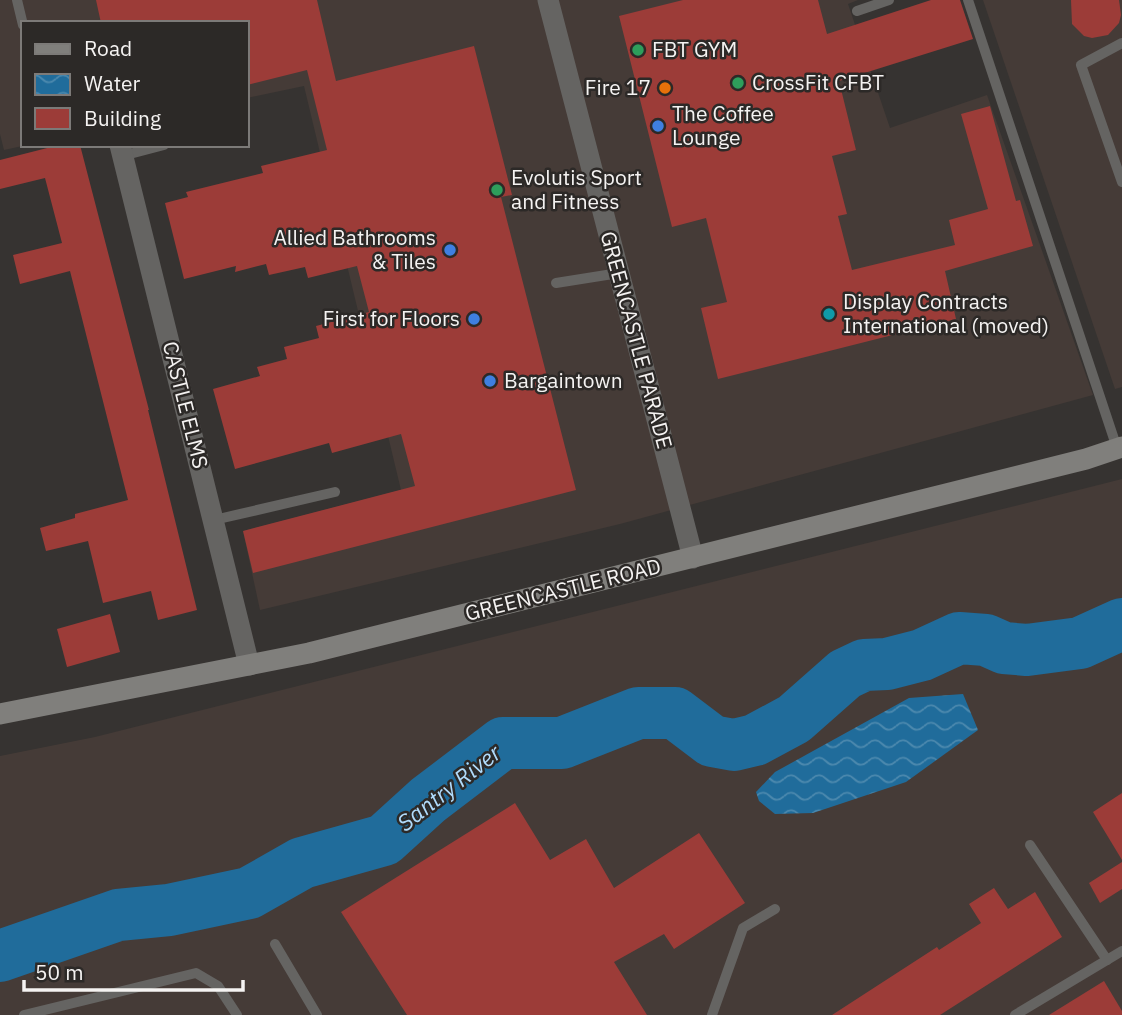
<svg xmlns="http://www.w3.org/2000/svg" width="1122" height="1015" viewBox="0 0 1122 1015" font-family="'IBM Plex Sans',sans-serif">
<defs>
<pattern id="water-waves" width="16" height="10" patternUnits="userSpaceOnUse" patternTransform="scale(1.75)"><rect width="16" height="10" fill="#206c9b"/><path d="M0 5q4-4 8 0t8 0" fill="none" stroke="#4c89ae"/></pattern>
</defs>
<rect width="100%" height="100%" fill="#363331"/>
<g fill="#453b37">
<path d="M0,0h858l-10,4 42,124 97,-33 106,300 -473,129 -360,86 -17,-79 158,-41 -97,-404 -57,12v-75h-224v122h4l-23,5 -4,-16z"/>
<path d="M983,0h139v387l-7,2z"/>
<path d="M1122,479v536h-1122v-259l95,-19z"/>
</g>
<path fill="url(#water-waves)" d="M963,694l15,36 -72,52 -93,31 -38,1 -16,-13 -3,-9 19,-20 134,-74z"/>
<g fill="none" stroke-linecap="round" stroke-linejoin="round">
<path stroke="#206c9b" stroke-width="52" d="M0,956l118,-41 51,-5 80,-17 53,-30 82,-23 44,-40 75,-57h59l76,-30h37l37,28 22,4 21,-5 39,-21 51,-45 19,-9 23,-1 35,-9 37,-17 27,2 18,8 23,2 53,-7 42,-19"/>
</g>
<g fill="#9c3c38">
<path d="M96,0h221l19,81 138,-35 38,149 -11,2 75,293 -323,83 -10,-42 172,-45 -14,-52 -69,19 -3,-10 -94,26 -22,-80 47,-13 -3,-9 30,-8 -3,-12 35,-9 -3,-12 53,-14 -12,-46 -49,12 -3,-11 -36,8 -3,-11 -31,8 1,-6 -52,13 -19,-76 23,-6 -2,-5 77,-19 -2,-7 66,-16 -20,-80 -60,15v-62h-146z"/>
<path d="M683,0h135l9,34 104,-34h29l13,39 -134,42 17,69 -24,6 15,58 -9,2 14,54 103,-25 -6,-25 39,-11 -27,-95 29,-8 26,95 4,-1 13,46 -88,25 11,48 -238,60 -17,-71 26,-6 -21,-84 -34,9 -53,-211z"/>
<path d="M1071,0h48l2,15 -2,8 -11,12 -16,3 -8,-2 -12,-12z"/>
<path d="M59,145h21l69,265h-1l49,200 -39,10 -7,-29 -48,12 -15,-62 -42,10 -6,-23 35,-10v-4l53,-14 -58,-229 -50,13 -7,-29 49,-12 -17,-65 -45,11v-29z"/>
<path d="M110,614l10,38 -53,15 -10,-38z"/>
<path d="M1122,793v67l-29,-48z"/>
<path d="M515,803l35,57 36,-21 28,49 85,-55 46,70 -71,46 -10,-15 -50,28 33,53h-240l-66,-103z"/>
<path d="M1122,862v27l-22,14 -11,-20z"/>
<path d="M994,888l14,21 27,-17 27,45 -122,78h-108l105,-68 2,3 42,-27 -12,-19z"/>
<path d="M1104,981l18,30v4h-73z"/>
</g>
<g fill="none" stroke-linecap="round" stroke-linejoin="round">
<g stroke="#656462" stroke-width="10">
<path d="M17,0l6,25"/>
<path d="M968,0l149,448"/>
<path d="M857,11l32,-11"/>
<path d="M1122,43l-41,22 41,117"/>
<path d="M122,156l42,-11"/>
<path d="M556,283l63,-10"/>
<path d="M214,520l121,-28"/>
<path d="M1030,845l77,115"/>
<path d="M275,944l42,71"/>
<path d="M24,1015l172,-42 22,13 19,29"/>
<path d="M712,1015l31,-87 32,-19"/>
<path d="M1015,1015l107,-64"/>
</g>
<g stroke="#656462" stroke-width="21">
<path d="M548,0l145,558"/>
<path d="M120,145l129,520"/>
</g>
<path stroke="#807f7c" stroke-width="21" d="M0,714l309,-61 777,-194 36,-12"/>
</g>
<g fill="#2e9e5b" stroke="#2c2927" stroke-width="2.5">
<circle cx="638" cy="50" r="7"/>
<circle cx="738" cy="83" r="7"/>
<circle cx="497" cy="190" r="7"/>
</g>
<circle fill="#e8710a" stroke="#2c2927" stroke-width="2.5" cx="665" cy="88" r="7"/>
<g fill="#3f7fe0" stroke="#2c2927" stroke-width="2.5">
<circle cx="658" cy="126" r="7"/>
<circle cx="450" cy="250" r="7"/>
<circle cx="474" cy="319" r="7"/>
<circle cx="490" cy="381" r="7"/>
</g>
<circle fill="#0f9aa8" stroke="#2c2927" stroke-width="2.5" cx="829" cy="314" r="7"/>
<g text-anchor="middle" stroke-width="5" stroke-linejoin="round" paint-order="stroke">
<g font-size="21" fill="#f5f3f2" stroke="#2c2927" text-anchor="start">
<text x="652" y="57">FBT GYM</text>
<text x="752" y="90">CrossFit CFBT</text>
<text x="651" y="95" text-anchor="end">Fire 17</text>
<text x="672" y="121">The Coffee<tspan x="672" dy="24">Lounge</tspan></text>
<text x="511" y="185">Evolutis Sport<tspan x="511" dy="24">and Fitness</tspan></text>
<text x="436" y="245" text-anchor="end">Allied Bathrooms<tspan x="436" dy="24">&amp; Tiles</tspan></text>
<text x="843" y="309">Display Contracts<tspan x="843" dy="24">International (moved)</tspan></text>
<text x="460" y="326" text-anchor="end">First for Floors</text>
<text x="504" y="388">Bargaintown</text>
</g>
<g font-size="21" fill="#f5f3f2" stroke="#2c2927">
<text transform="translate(636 340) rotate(75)" y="7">GREENCASTLE PARADE</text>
<text transform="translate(185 405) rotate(76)" y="7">CASTLE ELMS</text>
<text transform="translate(563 590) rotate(-14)" y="7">GREENCASTLE ROAD</text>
</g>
<g font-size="23" font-style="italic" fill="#b0dbfb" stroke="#2c2927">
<text transform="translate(449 788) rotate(-38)" y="8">Santry River</text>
</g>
</g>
<rect x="21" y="21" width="228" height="126" fill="#2c2927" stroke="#7c7a78" stroke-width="2"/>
<rect x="35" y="44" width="35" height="10" fill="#807f7c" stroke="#7c7a78" stroke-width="2"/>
<text x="84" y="56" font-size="21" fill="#f5f3f2">Road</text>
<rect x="35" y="74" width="35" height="21" fill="url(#water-waves)" stroke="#7c7a78" stroke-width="2"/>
<text x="84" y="91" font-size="21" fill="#f5f3f2">Water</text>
<rect x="35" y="108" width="35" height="21" fill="#9c3c38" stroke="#7c7a78" stroke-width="2"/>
<text x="84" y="126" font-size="21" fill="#f5f3f2">Building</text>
<path d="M24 980v10h219v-10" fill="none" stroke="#f5f3f2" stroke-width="3.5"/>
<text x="35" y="980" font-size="21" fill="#f5f3f2" stroke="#2c2927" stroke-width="5" paint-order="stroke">50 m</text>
</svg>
